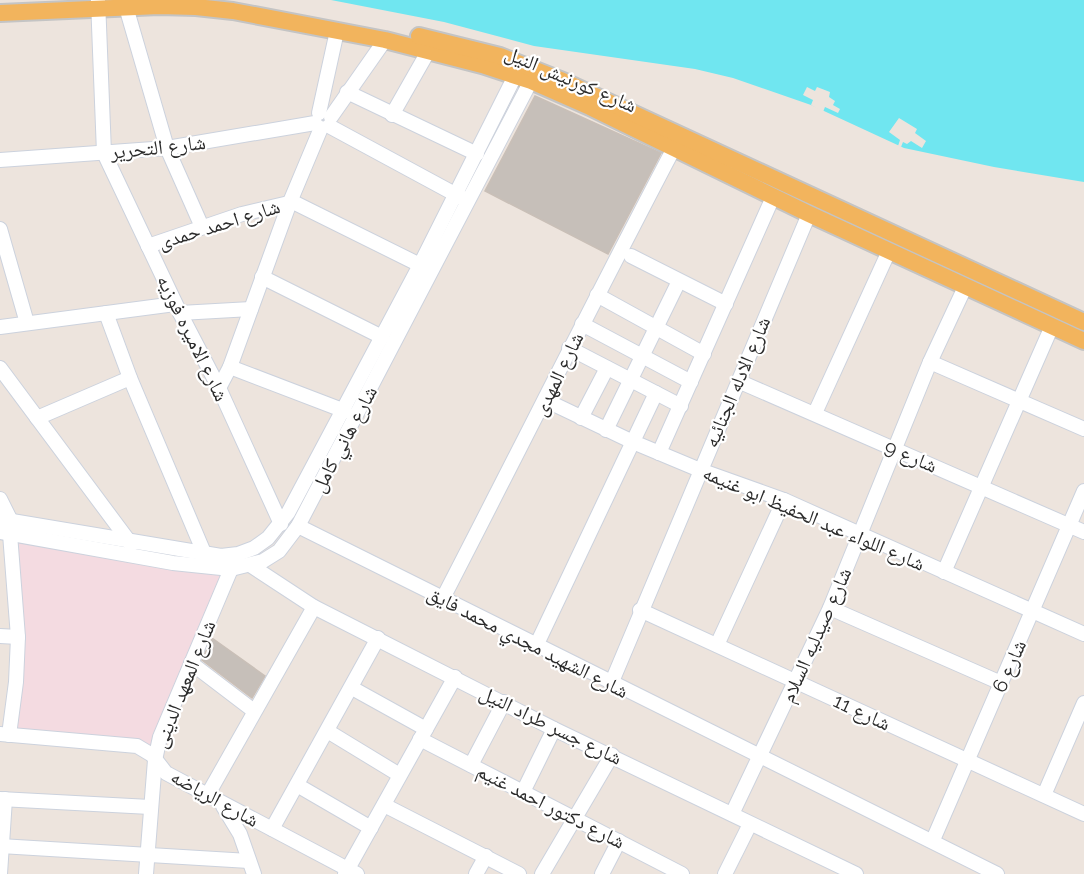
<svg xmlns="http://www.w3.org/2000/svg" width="1084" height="874" viewBox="0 0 1084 874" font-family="Raleway,'Noto Naskh Arabic',sans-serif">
<rect width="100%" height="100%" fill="#ede4dd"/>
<path fill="#f4dbe1" d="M14,539l209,33 -70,178 -141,-19z"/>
<path fill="#70e6f0" d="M331,0h753v182l-90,-15 -90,-19 -93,-43 -78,-27 -38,-9 -161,-23 -90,-24z"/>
<g fill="#ede4dd">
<path d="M807,87l8,4 2,-4 13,5 -1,5 6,4 -2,4 7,4 -2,4 -13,-6 -2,5 -12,-7 2,-5 -10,-5z"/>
<path d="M899,118l18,11 -2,4 11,8 -4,7 -11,-7 -4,3 -4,-2 -2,5 -3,-1 2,-6 -11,-8z"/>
</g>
<g fill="#c6bfb9" stroke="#c9bfb7" stroke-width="1.5">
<path d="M535,96l126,57 -53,101 -123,-63z"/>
<path d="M212,638l53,38 -13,22 -50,-38z"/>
</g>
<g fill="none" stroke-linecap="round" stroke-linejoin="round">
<defs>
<g id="minor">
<path d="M98,0l6,153 76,160 39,75 62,136"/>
<path d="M124,0l43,148 35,79"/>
<path d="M347,92l130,62"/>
<path d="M319,113l18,-82"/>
<path d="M392,115l37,-65"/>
<path d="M331,117l54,-77"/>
<path d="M329,126l135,73"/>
<path d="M0,160l167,-12 148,-25"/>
<path d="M0,229l27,94"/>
<path d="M148,246l94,-32 51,-12 127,63"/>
<path d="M631,256l95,48"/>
<path d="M262,277l120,60"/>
<path d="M597,295l107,59"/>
<path d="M106,313l24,65 75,177"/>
<path d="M180,313l71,-4"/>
<path d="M582,324l109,58"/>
<path d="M0,327l175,-23"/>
<path d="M569,348l112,58"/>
<path d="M930,362l154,67"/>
<path d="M230,367l115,44"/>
<path d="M0,368l131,176"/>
<path d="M738,381l346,151"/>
<path d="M219,388l11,-21 60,-165 31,-74"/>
<path d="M545,400l88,42 67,28 84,30 300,134"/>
<path d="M815,413l74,-162"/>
<path d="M37,418l93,-40"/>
<path d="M581,418l26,-50"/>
<path d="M606,430l73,-149"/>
<path d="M659,453l114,-256"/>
<path d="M0,499l11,22"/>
<path d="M0,519l221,37 17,-2 16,-6 14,-10 20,-25 132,-248 99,-197"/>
<path d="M298,526l699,348"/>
<path d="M0,532l173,31 58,6 32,-8 16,-10 19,-25 237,-453"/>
<path d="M250,565l64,42 240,122 302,145"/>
<path d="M944,572l108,-246"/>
<path d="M442,600c78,-151 153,-302 232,-452"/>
<path d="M830,608l171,75"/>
<path d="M640,610l444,204"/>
<path d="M0,636l18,1"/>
<path d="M717,645l67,-145"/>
<path d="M536,646l120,-253"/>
<path d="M191,663l63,48"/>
<path d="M611,684l198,-470"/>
<path d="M352,688l74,41"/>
<path d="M329,732l69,42"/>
<path d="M0,734l137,12 15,9 14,18 191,101"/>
<path d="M9,735l7,-53 2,-45 -8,-103"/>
<path d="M420,739l262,135"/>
<path d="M471,765l33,-63"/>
<path d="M297,785l74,43"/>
<path d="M523,792l31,-63"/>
<path d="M1044,795l40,-92"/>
<path d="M207,796l107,-189"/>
<path d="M0,799l150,8"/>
<path d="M384,805l135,69"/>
<path d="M223,806l17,28 14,40"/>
<path d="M732,814l98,-206 100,-246 35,-75"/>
<path d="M272,829l106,-191"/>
<path d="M933,840l151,-349"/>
<path d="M0,846l249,15"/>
<path d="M0,874l5,-75"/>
<path d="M146,874l9,-114 5,-23 74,-175"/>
<path d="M345,874l110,-197"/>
<path d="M476,874l10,-18"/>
<path d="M542,874l70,-119"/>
<path d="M602,874l17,-33"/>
<path d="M725,874l25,-50"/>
</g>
<g id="major">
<path d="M0,13l159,-7 37,1 37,4 152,29 97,25 49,16 59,26 219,107 275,127"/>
<path d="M419,36l81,20 63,25 521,241"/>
</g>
</defs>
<use href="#minor" stroke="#ccd2dd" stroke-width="16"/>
<use href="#major" stroke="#c4c4c4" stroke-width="20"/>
<use href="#minor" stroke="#fff" stroke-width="14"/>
<use href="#major" stroke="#f2b45d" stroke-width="16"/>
</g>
<g text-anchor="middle" stroke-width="4.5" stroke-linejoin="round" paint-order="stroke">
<g font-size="20" fill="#2b2b2b" stroke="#fff">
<text transform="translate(571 79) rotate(23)" y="7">شارع كورنيش النيل</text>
<text transform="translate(158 147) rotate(-6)" y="7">شارع التحرير</text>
<text transform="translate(219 224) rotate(-17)" y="7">شارع احمد حمدى</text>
<text transform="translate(193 338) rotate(64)" y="7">شارع الاميره فوزيه</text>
<text transform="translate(558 374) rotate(-64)" y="7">شارع المهدى</text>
<text transform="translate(737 382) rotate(-67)" y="7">شارع الادله الجنائيه</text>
<text transform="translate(344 439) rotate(-62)" y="7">شارع هاني كامل</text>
<text transform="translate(911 456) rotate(23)" y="7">شارع 9</text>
<text transform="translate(814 518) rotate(23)" y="7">شارع اللواء عبد الحفيظ ابو غنيمه</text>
<text transform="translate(816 635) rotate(-66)" y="7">شارع صيدليه السلام</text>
<text transform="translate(528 642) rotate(27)" y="7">شارع الشهيد مجدي محمد فايق</text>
<text transform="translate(1009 666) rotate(-66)" y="7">شارع 6</text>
<text transform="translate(184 684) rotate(-68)" y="7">شارع المعهد الدينى</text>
<text transform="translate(862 712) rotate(25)" y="7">شارع 11</text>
<text transform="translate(551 725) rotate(26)" y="7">شارع جسر طراد النيل</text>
<text transform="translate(215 798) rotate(29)" y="7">شارع الرياضه</text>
<text transform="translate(551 806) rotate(27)" y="7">شارع دكتور احمد غنيم</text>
</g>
</g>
</svg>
